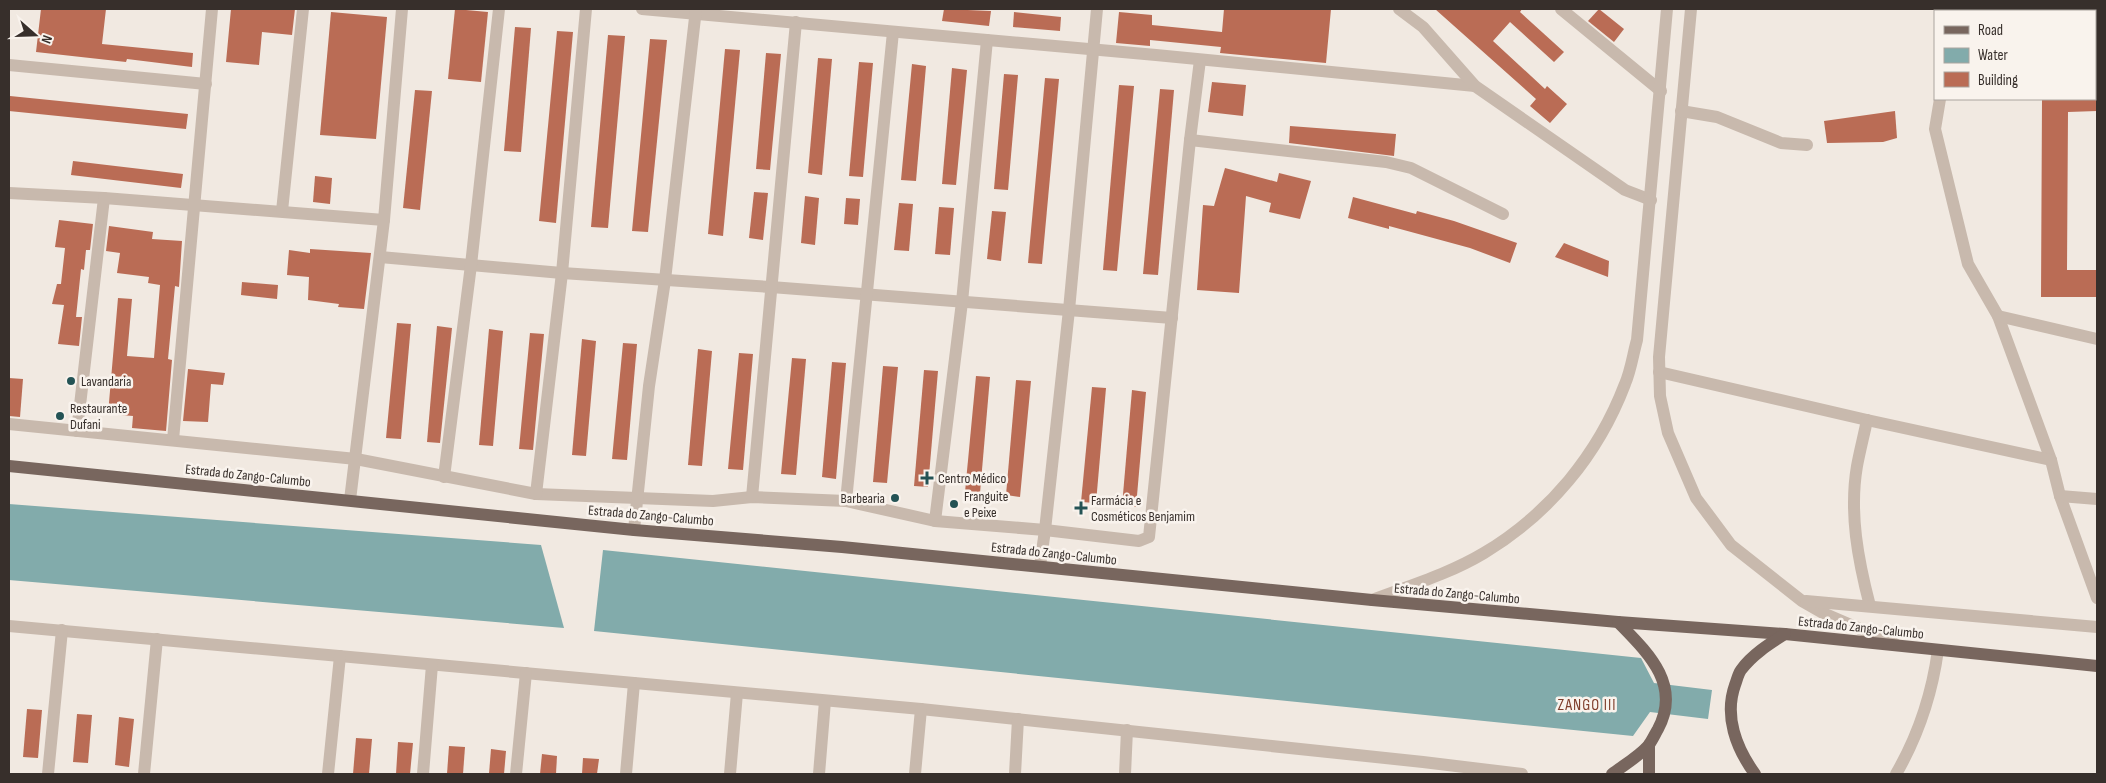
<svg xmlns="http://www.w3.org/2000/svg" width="2106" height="783" viewBox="0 0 2106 783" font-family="'Sofia Sans Condensed',sans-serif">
<rect width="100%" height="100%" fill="#f1e9e1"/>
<g fill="#82abab">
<path d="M9,504l532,41 23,83 -555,-48z"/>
<path d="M603,550l1038,108 13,25 58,7 -4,29 -58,-7 -17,24 -1039,-105z"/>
</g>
<g fill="#ba6c55">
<path d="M41,9h65l-4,35 91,9 -1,14 -65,-8 -1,3 -90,-10z"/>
<path d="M231,9h64l-3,26 -30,-3 -3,33 -33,-3z"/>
<path d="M455,9l33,3 -7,70 -33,-3z"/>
<path d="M944,9l47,2 -2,15 -47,-5z"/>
<path d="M1224,9h107l-5,54 -106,-10 1,-6 -71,-7v6l-34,-3 3,-31 33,3v10l70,7z"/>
<path d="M1435,9h87l-2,3 44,40 -10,10 -44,-40 -17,19 52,48 2,-3 20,18 -17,19 -20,-17 6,-7z"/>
<path d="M1599,9l25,20 -10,13 -26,-21z"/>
<path d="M331,12l56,5 -11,122 -56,-4z"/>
<path d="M1014,12l47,5 -1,14 -47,-4z"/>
<path d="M515,27l16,1 -10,124 -17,-1z"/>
<path d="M557,31l16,1 -17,191 -17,-2z"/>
<path d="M608,35l17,1 -17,192 -17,-1z"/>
<path d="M650,39l17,1 -19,192 -16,-1z"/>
<path d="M725,49l15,1 -17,186 -15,-2z"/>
<path d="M766,53l15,1 -11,116 -14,-1z"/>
<path d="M818,58l14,1 -10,116 -14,-2z"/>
<path d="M859,62l14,1 -10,114 -14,-1z"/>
<path d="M912,64l14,2 -10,115 -15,-1z"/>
<path d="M952,68l15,2 -11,115 -14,-1z"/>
<path d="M1004,74l14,1 -10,115 -14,-1z"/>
<path d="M1045,78l14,1 -17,185 -14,-1z"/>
<path d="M1212,82l34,3 -3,31 -35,-4z"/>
<path d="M1119,85l15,1 -17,185 -14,-1z"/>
<path d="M1160,89l14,1 -16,185 -15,-1z"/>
<path d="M415,90l17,1 -12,119 -17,-2z"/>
<path d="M10,96l178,18 -2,15 -177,-18z"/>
<path d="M2042,99h55v12l-29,1 -1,158h30v27h-56z"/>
<path d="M1895,111l2,27 -14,4 -56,1 -3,-22z"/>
<path d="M1290,126l106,8 -2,22 -105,-13z"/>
<path d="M73,161l110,13 -2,14 -110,-13z"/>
<path d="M1225,168l52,14 2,-9 32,8 -11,38 -31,-7 2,-9 -25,-7 -7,97 -42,-3 6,-85 11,1z"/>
<path d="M315,176l17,2 -2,26 -17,-2z"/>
<path d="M754,192l14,1 -5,47 -14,-2z"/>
<path d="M805,196l14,2 -4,47 -14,-2z"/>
<path d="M1353,197l63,17 1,-3 37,10 63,22 -7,20 -40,-15 -81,-22v3l-41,-11z"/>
<path d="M846,198l14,1 -2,26 -14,-1z"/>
<path d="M899,203l14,1 -4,47 -15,-1z"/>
<path d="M939,207l15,1 -4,47 -15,-1z"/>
<path d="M992,211l14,1 -5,49 -14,-2z"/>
<path d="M59,220l34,4 -3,26h-4l-2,20 -3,-1 -5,48h6l-3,29 -21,-2 6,-39 -12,-1 5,-20h4l4,-36 -10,-1z"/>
<path d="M109,226l44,6 -1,7 30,2 -3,46 -4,-1 -7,73 4,1 -6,71 -34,-3 1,-12 -25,-2 10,-116 14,1 -5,57 27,2 6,-73 -12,-2 1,-6 -32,-4 3,-20 -14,-2z"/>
<path d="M1564,243l45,18 -1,16 -53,-20z"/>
<path d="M310,249l61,4 -7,56 -26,-2 1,-3 -31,-4 1,-23 -22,-2 2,-25 21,3z"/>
<path d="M242,282l36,3 -1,14 -36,-4z"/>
<path d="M397,323l14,1 -10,115 -15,-1z"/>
<path d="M437,326l15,2 -12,115 -13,-1z"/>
<path d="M489,329l14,2 -10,115 -14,-1z"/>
<path d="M530,333l14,1 -11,116 -14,-1z"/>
<path d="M582,339l14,2 -10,115 -14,-1z"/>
<path d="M623,343l14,1 -10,116 -15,-1z"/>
<path d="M698,349l14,2 -10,115 -14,-1z"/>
<path d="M739,353l14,1 -10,116 -15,-1z"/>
<path d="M792,358l14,1 -10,116 -15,-1z"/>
<path d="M832,362l14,1 -10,116 -14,-2z"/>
<path d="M883,366l15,1 -11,116 -14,-1z"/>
<path d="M188,369l37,4 -2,12 -12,-1 -3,38 -25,-1z"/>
<path d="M924,370l14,1 -10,116 -14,-1z"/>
<path d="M976,376l14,1 -10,116 -15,-1z"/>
<path d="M9,378l14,1 -3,38 -11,-1z"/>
<path d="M1016,380l15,1 -11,116 -14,-2z"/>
<path d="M1092,387l14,1 -10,115 -15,-1z"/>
<path d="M1132,390l14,2 -10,115 -14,-1z"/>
<path d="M27,709l15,1 -4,48 -15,-1z"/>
<path d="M77,714l15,1 -4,48 -15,-1z"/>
<path d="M119,717l15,2 -5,48 -14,-2z"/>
<path d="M356,738l16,1 -3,35h-16z"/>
<path d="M398,742l15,1 -3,31h-14z"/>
<path d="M449,746l16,1 -2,27h-16z"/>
<path d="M491,749l15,2 -2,23h-15z"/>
<path d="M542,754l15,2 -1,18h-16z"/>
<path d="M583,758l16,1 -2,15h-15z"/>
</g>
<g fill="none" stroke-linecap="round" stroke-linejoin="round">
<g stroke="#c8b9ad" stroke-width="12">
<path d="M642,9l514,46 319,31"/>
<path d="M1399,9l24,18 52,59 150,104 26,10"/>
<path d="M1561,9l100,82"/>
<path d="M1691,9l-32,348 1,39 8,37 28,65 35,47 71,56 21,12 72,31"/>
<path d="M1961,11v-2"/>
<path d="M9,65l197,19"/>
<path d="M1940,99l-5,30 33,135 30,52 53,144 9,36 37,102"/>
<path d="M1681,111l36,6 64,26 26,2"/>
<path d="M1190,140l196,22 25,6 92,46"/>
<path d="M9,193l95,5 -27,233"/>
<path d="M104,198l280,22"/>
<path d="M282,211l21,-202"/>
<path d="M380,257l182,16 209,14 401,31"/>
<path d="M1998,316l99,23"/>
<path d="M1659,372l208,48 184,40"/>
<path d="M1867,420c-3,15 -7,30 -10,46 -8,47 1,94 13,140"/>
<path d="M9,424l347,35 180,35 177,7 39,-4 94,4 89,20 110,9 94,11 10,-4 41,-397 10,-80"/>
<path d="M173,440l39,-431"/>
<path d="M444,477l27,-212 28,-256"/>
<path d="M536,494l26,-221 24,-264"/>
<path d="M2060,496l37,3"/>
<path d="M752,497l44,-475"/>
<path d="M350,500l34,-280 18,-211"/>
<path d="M846,501l47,-469"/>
<path d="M935,521l27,-219 25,-262"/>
<path d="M634,530l15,-144 16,-106 31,-271"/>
<path d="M1040,566l5,-36 24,-220 28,-301"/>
<path d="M1372,600c37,-14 77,-26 112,-47 65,-39 114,-98 141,-169 6,-14 8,-30 12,-44l30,-331"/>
<path d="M1806,601l291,26"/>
<path d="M9,626l912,83 502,53 99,12"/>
<path d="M48,774l14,-144"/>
<path d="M144,774l13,-135"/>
<path d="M328,774l12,-118"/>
<path d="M423,774l9,-109"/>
<path d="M516,774l10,-101"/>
<path d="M626,774l8,-91"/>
<path d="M730,774l7,-81"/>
<path d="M819,774l6,-73"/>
<path d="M915,774l6,-65"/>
<path d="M1015,774l3,-55"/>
<path d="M1125,774l2,-44"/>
<path d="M1896,774c22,-38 36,-80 42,-124"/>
</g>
<g stroke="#78665e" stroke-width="12">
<path d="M9,466l625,64 208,17 530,53 246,22 167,12 312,32"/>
<path d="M1612,774c12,-9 26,-17 36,-28 4,-5 7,-12 10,-17 24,-45 -11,-77 -40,-107"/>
<path d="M1649,774v-29"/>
<path d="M1755,774c-19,-26 -31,-58 -20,-89 2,-5 3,-11 6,-15 11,-15 28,-26 44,-36"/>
</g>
</g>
<g fill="#245355" stroke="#f9f3ed" stroke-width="2">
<circle cx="71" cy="381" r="5"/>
<circle cx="60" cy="416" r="5"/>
<path d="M924.5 470.5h5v5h5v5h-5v5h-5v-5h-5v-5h5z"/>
<circle cx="895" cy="498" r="5"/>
<circle cx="954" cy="504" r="5"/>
<path d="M1078.5 500.5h5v5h5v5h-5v5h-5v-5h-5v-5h5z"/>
</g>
<g text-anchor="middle" stroke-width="5" stroke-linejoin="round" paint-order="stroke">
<g font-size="14" fill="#372f2b" stroke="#f9f3ed" text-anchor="start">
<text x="81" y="386">Lavandaria</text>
<text x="70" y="413">Restaurante<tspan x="70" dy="16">Dufani</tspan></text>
<text x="938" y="483">Centro Médico</text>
<text x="964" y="501">Franguite<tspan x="964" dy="16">e Peixe</tspan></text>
<text x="885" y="503" text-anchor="end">Barbearia</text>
<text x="1091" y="505">Farmácia e<tspan x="1091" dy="16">Cosméticos Benjamim</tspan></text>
</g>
<g font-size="14" fill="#372f2b" stroke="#f9f3ed">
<text transform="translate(248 475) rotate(6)" y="5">Estrada do Zango-Calumbo</text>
<text transform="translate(651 515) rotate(5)" y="5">Estrada do Zango-Calumbo</text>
<text transform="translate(1054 553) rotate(6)" y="5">Estrada do Zango-Calumbo</text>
<text transform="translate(1457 593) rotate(5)" y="5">Estrada do Zango-Calumbo</text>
<text transform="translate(1861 627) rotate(6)" y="5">Estrada do Zango-Calumbo</text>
</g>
<g font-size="16" letter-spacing="1" fill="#7f3e2c" stroke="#f9f3ed">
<text x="1587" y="710">ZANGO III</text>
</g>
</g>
<rect width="2106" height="783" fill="none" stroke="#372f2b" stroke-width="20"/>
<rect x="1934" y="10" width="162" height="90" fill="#f9f3ed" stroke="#aba59f"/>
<rect x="1944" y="26" width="25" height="8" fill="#78665e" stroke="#aba59f"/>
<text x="1978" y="35" font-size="15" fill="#372f2b">Road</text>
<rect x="1944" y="48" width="25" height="15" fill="#82abab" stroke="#aba59f"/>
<text x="1978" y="60" font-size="15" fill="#372f2b">Water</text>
<rect x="1944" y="72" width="25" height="15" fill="#ba6c55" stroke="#aba59f"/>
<text x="1978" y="85" font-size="15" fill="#372f2b">Building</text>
<g transform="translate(35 35) rotate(110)" stroke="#f9f3ed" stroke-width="4" paint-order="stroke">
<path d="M0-4L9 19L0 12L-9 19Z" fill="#372f2b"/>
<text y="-8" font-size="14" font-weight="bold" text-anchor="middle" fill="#372f2b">N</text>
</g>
</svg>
